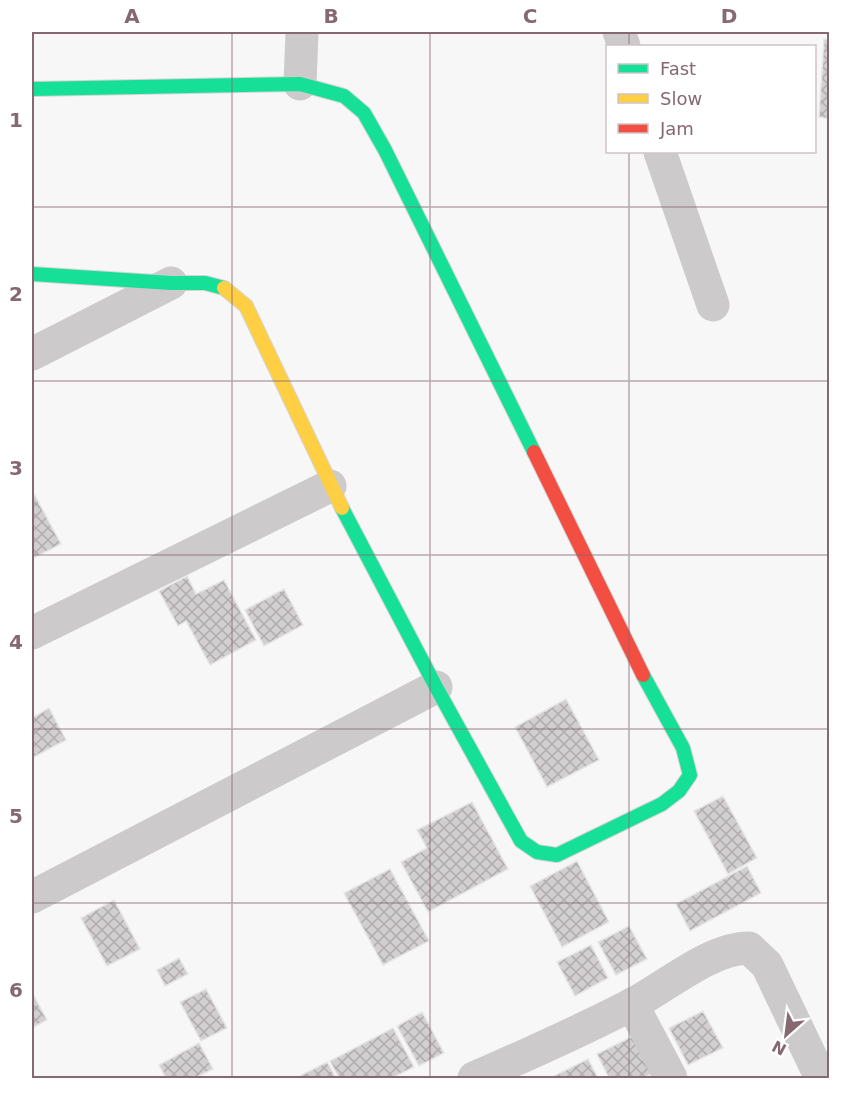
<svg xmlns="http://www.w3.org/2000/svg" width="861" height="1110" viewBox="0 0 861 1110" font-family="'DejaVu Sans',sans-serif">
<defs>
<pattern id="building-cross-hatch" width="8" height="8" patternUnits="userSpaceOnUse" patternTransform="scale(1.5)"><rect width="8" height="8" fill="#d2cfd0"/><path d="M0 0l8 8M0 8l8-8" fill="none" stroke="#b0acad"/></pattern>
</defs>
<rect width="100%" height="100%" fill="#f7f7f7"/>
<g fill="url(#building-cross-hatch)" stroke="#e6e6e6" stroke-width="1.5">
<path d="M824,39l6,1v79l-11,-2z"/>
<path d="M32,490l29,54 -29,15z"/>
<path d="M187,576l9,18 28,-14 32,60 -46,25 -24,-44 -8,5 -19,-35z"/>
<path d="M284,589l19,36 -39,21 -19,-36z"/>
<path d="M566,699l33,61 -52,27 -32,-60z"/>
<path d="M49,708l17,32 -34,18v-40z"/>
<path d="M723,796l34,62 -29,16 -34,-63z"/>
<path d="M472,802l36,67 -80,43 -27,-50 26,-14 -10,-18z"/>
<path d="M577,861l32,61 -47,25 -32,-61z"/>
<path d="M747,866l14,27 -71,38 -14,-27z"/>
<path d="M390,869l39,72 -46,24 -39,-72z"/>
<path d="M114,900l26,49 -33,17 -26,-48z"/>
<path d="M629,926l18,33 -31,16 -18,-33z"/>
<path d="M591,945l17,33 -33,18 -18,-34z"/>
<path d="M179,958l9,16 -23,12 -8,-16z"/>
<path d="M206,989l21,39 -26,13 -21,-39z"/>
<path d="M33,994l14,26 -15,8v-33z"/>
<path d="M703,1011l20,37 -35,17 -19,-37z"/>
<path d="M422,1012l22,41 -25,13 -22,-40z"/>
<path d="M393,1028l21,39 -22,11h-53l-9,-17z"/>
<path d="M637,1034l19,38 -13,6h-34l-12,-24z"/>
<path d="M199,1043l14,26 -18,9h-29l-7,-13z"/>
<path d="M588,1059l10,19h-43l-1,-2z"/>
<path d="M327,1062l9,16h-40z"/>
</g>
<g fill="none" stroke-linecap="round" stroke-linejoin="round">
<defs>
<g id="fast">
<path d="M32,89l268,-5 44,12 20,17 21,37 149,302"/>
<path d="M32,274l139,9h34l19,5"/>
<path d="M342,508l94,179 85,154 16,11 20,3 105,-51 17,-13 11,-16 -7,-27 -40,-73"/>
</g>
<path id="slow" d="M224,288l22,18 96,202"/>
<path id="jam" d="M534,452l109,223"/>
</defs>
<use href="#fast" stroke="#d6d4d4" stroke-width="16"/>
<use href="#slow" stroke="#d6d4d4" stroke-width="16"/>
<use href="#jam" stroke="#d6d4d4" stroke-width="16"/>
<g stroke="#cccacb" stroke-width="33">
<path d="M619,32l5,14"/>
<path d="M300,84l2,-52"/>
<path d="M660,152l53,153"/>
<path d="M32,354l139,-71"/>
<path d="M32,633l298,-147"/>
<path d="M32,897l404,-210"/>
<path d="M632,1004l39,74"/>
<path d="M474,1078c53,-23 106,-47 157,-73 35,-18 79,-57 118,-57l18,17 54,113"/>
</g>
<use href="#fast" stroke="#16e098" stroke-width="14"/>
<use href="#slow" stroke="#ffcf43" stroke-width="14"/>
<use href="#jam" stroke="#f24e42" stroke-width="14"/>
</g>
<path fill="none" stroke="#866871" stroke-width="1.5" stroke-opacity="0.55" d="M232,32v1046M430,32v1046M629,32v14M629,152v926M32,207h798M32,381h798M32,555h798M32,729h798M32,903h798"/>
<rect width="861" height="1110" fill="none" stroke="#ffffff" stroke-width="66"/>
<rect x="606" y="45" width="210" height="108" fill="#ffffff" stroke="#cfc3c6" stroke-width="1.5"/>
<rect x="618" y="64" width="30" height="9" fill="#16e098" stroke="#cfc3c6" stroke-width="1.5"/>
<text x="660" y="75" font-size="18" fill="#866871">Fast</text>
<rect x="618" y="94" width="30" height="9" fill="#ffcf43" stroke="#cfc3c6" stroke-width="1.5"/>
<text x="660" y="105" font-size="18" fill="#866871">Slow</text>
<rect x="618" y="124" width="30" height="9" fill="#f24e42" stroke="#cfc3c6" stroke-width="1.5"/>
<text x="660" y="135" font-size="18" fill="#866871">Jam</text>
<g transform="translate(786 1035) rotate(208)" stroke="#ffffff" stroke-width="4.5" paint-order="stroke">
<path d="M0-4.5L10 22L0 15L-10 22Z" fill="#866871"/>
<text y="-9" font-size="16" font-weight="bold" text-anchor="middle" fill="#866871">N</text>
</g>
<rect x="33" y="33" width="795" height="1044" fill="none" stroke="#866871" stroke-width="2"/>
<g font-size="20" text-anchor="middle" font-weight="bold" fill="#866871">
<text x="132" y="23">A</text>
<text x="331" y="23">B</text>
<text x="530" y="23">C</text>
<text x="729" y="23">D</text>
<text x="16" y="127">1</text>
<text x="16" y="301">2</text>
<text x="16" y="475">3</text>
<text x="16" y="649">4</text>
<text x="16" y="823">5</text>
<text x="16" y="997">6</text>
</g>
</svg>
